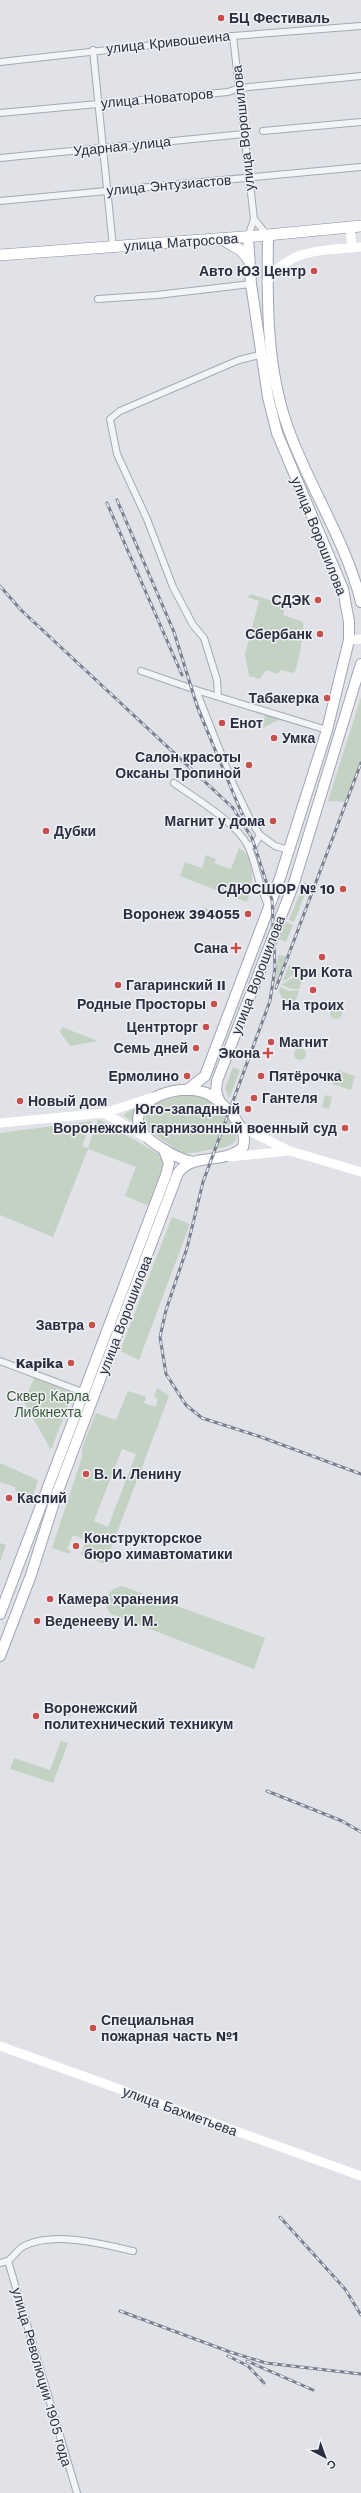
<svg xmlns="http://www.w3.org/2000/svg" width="361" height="2493" viewBox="0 0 361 2493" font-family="'Work Sans',sans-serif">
<rect width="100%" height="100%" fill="#e0e2e8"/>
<g fill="#c3d2c2" fill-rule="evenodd">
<path d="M251,594l31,10 3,3 -2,8 20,7c2,5 -5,47 -9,51l-14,-3 -2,4 -12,-4 -6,9 -11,-3 -4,-22 14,-53 -12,-4z"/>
<path d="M361,697v65l-15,40 -18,-1z"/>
<path d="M265,715l15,4 -17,9z"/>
<path d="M239,848c18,10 14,38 8,54l-67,-26 5,-14 17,6 4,-13 10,4 -2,4 17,6z"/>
<path d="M304,882l5,2 -15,38 -5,-2z"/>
<path d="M205,908l3,1 -1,5 5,1 -2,-5 8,3 -3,6 -12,-5z"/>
<path d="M286,922l7,3 -7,17 -7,-3z"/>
<path d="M278,955l8,1 -11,34z"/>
<path d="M289,965l16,2 -23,15z"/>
<path d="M306,969l-7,20h-7l-11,-4z"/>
<path d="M280,987l9,4 10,-1 -6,19 -4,3 -10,-20z"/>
<circle cx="336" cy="1013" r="6"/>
<path d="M62,1027l36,14 -28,5 -10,-14z"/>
<circle cx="300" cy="1054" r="6"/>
<path d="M233,1067l7,3 -11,29 -4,-11z"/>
<path d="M337,1070l18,6 -4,14 -19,-6z"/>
<path d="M186,1095c18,0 26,7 38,20 24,26 12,32 -17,35 -6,1 -15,4 -21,3 -6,-1 -14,-7 -19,-10 -17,-11 -30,-20 -14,-40z"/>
<path d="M325,1095l7,2 -3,12 -7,-2z"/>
<path d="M134,1108h2l-4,14 -9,-7z"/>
<path d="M98,1119l61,35 6,13 -16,39 -24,-10 11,-29 -48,-18 -35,88 -53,-22v-82l92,-12 -10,25 6,2z"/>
<path d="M172,1217l18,7 -51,136 -19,-9z"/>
<path d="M34,1378l39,15 -22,57 -27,-48z"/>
<path d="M157,1388l12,8 -64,168 -24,-9 5,-15 -13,-5 -6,14 4,2 -1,3 -18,-6 30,-91v-9l14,-35 20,7 12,-29 18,6 -2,6 12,4 2,-8 -4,-2zM122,1449l14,5 -28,73 -14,-6z"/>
<path d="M0,1463l38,17 -8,25 -13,-9 -2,-9 -15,-5z"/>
<path d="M0,1543l6,2 -6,17z"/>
<path d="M122,1586l143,52 -11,31 -143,-55c-10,-12 -4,-25 11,-28z"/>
<path d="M61,1741l7,2 -15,40 -43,-14 4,-11 36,12z"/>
</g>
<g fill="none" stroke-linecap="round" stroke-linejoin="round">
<defs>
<g id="street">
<path d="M233,36l21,183 -6,18"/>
<path d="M93,50l20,197"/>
<path d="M0,62l233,-26 128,-10"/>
<path d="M0,113l228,-21 11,-4 122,-12"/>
<path d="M263,131l98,-9"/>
<path d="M0,158l244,-24"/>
<path d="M0,201l361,-34"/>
<path d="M254,219l13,16"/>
<path d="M98,299l59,-4 94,-11"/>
<path d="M141,671l55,19 37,94 18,37 9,14 15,11 14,4"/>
<path d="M196,690l131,40"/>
<path d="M218,696l-1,-16 -13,-42 -11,-13 -20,-38 -26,-68 -30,-65 -7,-35 10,-8 119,-51 21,-5"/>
<path d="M174,783c22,16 62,39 74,63 9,19 10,41 21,61"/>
<path d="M248,846l7,-2 5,-9"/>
<path d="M0,1361l85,32"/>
<path d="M8,2261l69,232"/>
<path d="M8,2261c5,-4 10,-12 16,-15 31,-15 78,-2 109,5"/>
<path d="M0,2263l8,-2"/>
</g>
<g id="primary">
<path d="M268,235c-1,64 -2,132 20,193 21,59 58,113 73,174"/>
<path d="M187,1090l18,-14 75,-198 47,-148 22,-90v-18l-6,-33 -66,-156 -9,-36 -17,-113 -3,-47"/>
<path d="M220,1103l-4,-12 1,-10 77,-198 67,-219"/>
<path d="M0,1614l166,-439 3,-12 -5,-13"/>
<path d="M0,1656l31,-81 25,-79 122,-323c15,-21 47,-8 65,-26 4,-16 -4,-23 -13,-35 -7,-7 -16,-17 -27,-20 -35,-11 -96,20 -46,53 12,8 22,14 36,17"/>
</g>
<g id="highway">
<path d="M222,239l20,12 7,9"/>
<path d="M0,255l257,-19 104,-10"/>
</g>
</defs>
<use href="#street" stroke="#a6a8b2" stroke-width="8"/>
<use href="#primary" stroke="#a0a5b4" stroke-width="12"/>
<use href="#highway" stroke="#898d9e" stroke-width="12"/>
<use href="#street" stroke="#f3f4f7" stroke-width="6"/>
<g stroke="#fff" stroke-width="9">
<path d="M350,227l2,21"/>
<path d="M267,282c23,-35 56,-31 94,-35"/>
<path d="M349,640l12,-1"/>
<path d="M104,1113l41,24"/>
<path d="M0,1123l104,-10 49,-16"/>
<path d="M243,1128l47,23 71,21"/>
<path d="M229,1157l60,-6"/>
<path d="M0,2046l361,130"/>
</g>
<use href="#primary" stroke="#fff" stroke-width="10"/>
<use href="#highway" stroke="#fff" stroke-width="11"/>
<defs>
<g id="rail">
<path d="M117,500l57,132 24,77 44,105"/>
<path d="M107,503l75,172"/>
<path d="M0,586l21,24 212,198 19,30 20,62 3,68 -5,33 -67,181 -16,66 -21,62 -6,27 6,37 20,31 16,13 59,19 100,37"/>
<path d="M276,988l85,-225"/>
<path d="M267,1791l75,30 19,11"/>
<path d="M280,2217l65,72 16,26"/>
<path d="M120,2311l110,41 36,11 95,11"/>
<path d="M228,2356l20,10 16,17"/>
<path d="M247,2361l66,29"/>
</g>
</defs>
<use href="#rail" stroke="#7b7f91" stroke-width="3"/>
<use href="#rail" stroke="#f0f1f6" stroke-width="1.5" stroke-dasharray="4.5" stroke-linecap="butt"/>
</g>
<g fill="#c74f4c" stroke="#f0f1f6" stroke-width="1.5">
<circle cx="221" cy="18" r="4"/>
<circle cx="314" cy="271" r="4"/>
<circle cx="318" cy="600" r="4"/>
<circle cx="320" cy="634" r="4"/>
<circle cx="327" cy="698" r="4"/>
<circle cx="222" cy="723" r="4"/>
<circle cx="274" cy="738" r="4"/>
<circle cx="249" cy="765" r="4"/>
<circle cx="273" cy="821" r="4"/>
<circle cx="46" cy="831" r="4"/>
<circle cx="343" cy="889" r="4"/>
<circle cx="248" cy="914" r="4"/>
<path d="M234 942h4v4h4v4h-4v4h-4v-4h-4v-4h4z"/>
<circle cx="322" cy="957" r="4"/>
<circle cx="118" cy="985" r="4"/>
<circle cx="313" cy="990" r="4"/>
<circle cx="214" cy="1004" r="4"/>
<circle cx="206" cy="1027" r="4"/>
<circle cx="271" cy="1042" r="4"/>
<circle cx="196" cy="1048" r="4"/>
<path d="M266 1047h4v4h4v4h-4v4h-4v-4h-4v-4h4z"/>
<circle cx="187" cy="1076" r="4"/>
<circle cx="261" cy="1076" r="4"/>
<circle cx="254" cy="1098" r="4"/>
<circle cx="20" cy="1101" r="4"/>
<circle cx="248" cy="1109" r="4"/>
<circle cx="345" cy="1128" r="4"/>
<circle cx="92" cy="1325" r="4"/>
<circle cx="71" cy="1363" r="4"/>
<circle cx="86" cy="1474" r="4"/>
<circle cx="9" cy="1498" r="4"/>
<circle cx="76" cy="1546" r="4"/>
<circle cx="50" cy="1599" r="4"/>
<circle cx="37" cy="1621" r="4"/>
<circle cx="36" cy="1716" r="4"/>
<circle cx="93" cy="2028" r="4"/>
</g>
<g text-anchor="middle" stroke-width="3" stroke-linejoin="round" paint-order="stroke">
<g font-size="14" font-weight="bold" fill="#2a2e3f" stroke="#f0f1f6" text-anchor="end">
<text x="229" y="23" text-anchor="start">БЦ Фестиваль</text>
<text x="306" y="276">Авто ЮЗ Центр</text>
<text x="310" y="605">СДЭК</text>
<text x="312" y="639">Сбербанк</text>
<text x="319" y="703">Табакерка</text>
<text x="230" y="728" text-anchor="start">Енот</text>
<text x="282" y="743" text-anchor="start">Умка</text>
<text x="241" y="762">Салон красоты<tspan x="241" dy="16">Оксаны Тропиной</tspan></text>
<text x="265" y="826">Магнит у дома</text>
<text x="54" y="836" text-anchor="start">Дубки</text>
<text x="335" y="894">СДЮСШОР № 10</text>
<text x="240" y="919">Воронеж 394055</text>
<text x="228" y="953">Сана</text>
<text x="322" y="977" text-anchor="middle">Три Кота</text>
<text x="126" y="990" text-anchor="start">Гагаринский II</text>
<text x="206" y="1009">Родные Просторы</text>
<text x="313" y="1010" text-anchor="middle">На троих</text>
<text x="198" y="1032">Центрторг</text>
<text x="279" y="1047" text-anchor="start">Магнит</text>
<text x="188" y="1053">Семь дней</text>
<text x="260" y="1058">Экона</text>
<text x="179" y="1081">Ермолино</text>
<text x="269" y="1081" text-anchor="start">Пятёрочка</text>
<text x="262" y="1103" text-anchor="start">Гантеля</text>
<text x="28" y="1106" text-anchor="start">Новый дом</text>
<text x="240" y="1114">Юго-западный</text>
<text x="337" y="1133">Воронежский гарнизонный военный суд</text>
<text x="84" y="1330">Завтра</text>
<text x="63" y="1368">Kapika</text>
<text x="94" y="1479" text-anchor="start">В. И. Ленину</text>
<text x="17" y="1503" text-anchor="start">Каспий</text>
<text x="84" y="1543" text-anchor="start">Конструкторское<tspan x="84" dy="16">бюро химавтоматики</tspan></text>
<text x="58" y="1604" text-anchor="start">Камера хранения</text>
<text x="45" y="1626" text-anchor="start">Веденееву И. М.</text>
<text x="44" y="1713" text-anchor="start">Воронежский<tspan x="44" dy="16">политехнический техникум</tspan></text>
<text x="101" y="2025" text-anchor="start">Специальная<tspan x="101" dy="16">пожарная часть №1</tspan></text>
</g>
<g font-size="14" fill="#2a2e3f" stroke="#f0f1f6">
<text transform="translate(168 42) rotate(-6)" y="5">улица Кривошеина</text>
<text transform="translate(157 98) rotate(-5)" y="5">улица Новаторов</text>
<text transform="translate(243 128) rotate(-96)" y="5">улица Ворошилова</text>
<text transform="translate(122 146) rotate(-6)" y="5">Ударная улица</text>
<text transform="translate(169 185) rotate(-5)" y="5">улица Энтузиастов</text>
<text transform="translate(181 242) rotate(-4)" y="5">улица Матросова</text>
<text transform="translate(319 536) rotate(68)" y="5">улица Ворошилова</text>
<text transform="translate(258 975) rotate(-69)" y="5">улица Ворошилова</text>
<text transform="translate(125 1315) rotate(-69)" y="5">улица Ворошилова</text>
<text transform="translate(180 2111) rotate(20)" y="5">улица Бахметьева</text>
<text transform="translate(42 2377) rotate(74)" y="5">улица Революции 1905 года</text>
</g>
<g font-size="14" fill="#385a38" stroke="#f0f1f6">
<text x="48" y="1401">Сквер Карла<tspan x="48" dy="16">Либкнехта</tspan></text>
</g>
</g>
<g transform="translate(325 2457) rotate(139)" stroke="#f0f1f6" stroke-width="3" paint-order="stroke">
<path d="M0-3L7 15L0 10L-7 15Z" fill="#2a2e3f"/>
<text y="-6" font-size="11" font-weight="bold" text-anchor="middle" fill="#2a2e3f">С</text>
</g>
</svg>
